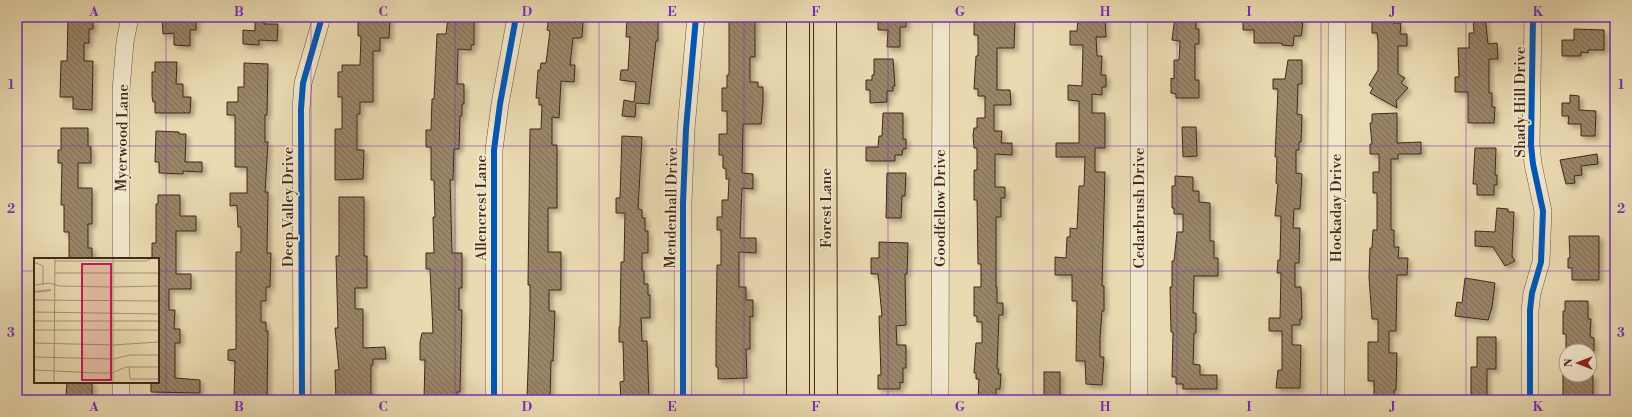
<svg xmlns="http://www.w3.org/2000/svg" width="1632" height="417" viewBox="0 0 1632 417" font-family="'Libre Bodoni',serif">
<defs>
<pattern id="building-back-hatch" width="6" height="6" patternUnits="userSpaceOnUse"><rect width="6" height="6" fill="#998568"/><path d="M-1 5l2 2M0 0l6 6M5-1l2 2" fill="none" stroke="#7e6d55"/></pattern>
<filter id="shadow"><feDropShadow dx="3.5" dy="3.5" stdDeviation="2" flood-color="#0004"/></filter>
</defs>
<rect width="100%" height="100%" fill="#eadab2"/>
<filter id="stains"><feTurbulence type="fractalNoise" baseFrequency=".005" numOctaves="4"/><feColorMatrix values="0 0 0 0 .2 0 0 0 0 .09 0 0 0 0 .02 0 0 0 .5 -.17"/></filter>
<radialGradient id="worn" r=".72"><stop offset=".6" stop-color="#630" stop-opacity="0"/><stop offset="1" stop-color="#630" stop-opacity=".3"/></radialGradient>
<g fill="url(#building-back-hatch)" stroke="#412818" filter="url(#shadow)">
<path d="M68,17h20v2l5,1v9h-4v14h-5v18h9l-1,49 -19,-1v-12h-13l1,-36h6z"/>
<path d="M162,17h34v13h-6v16l-16,-1v-12l-11,1z"/>
<path d="M255,17h10l-1,7h14l-1,17 -18,-1v5l-16,-1v-14l12,1z"/>
<path d="M358,17h32l-1,21h-9v13h-7v51h-13v12h-3v36h7l-1,29 -28,1v-51h7v-32h-4v-25h4v-7h18l1,-29h-3z"/>
<path d="M448,17h26v28h-3v5l-13,-1 -1,35h7v20h-2v12h-2l-1,33h-5l-1,31h-3l2,73h10v35h-3v22h3l-2,82h-3v8h-33l1,-40h-5v-18l2,-9h11l-3,-64h-4v-16h8l-1,-36h2l-1,-37h-3v-33h-5v-17h5l1,-31h2l3,-65h9z"/>
<path d="M549,17h33l1,7 -1,13 -2,1h-7l-3,27h5l-1,17 -13,-1 -2,37 -7,-1v28h5v63h-9v44h13v38h-12v21h6l-2,50h-2l-1,39h-23l3,-90v-25h-2l2,-156h11l1,-24h-3v-7h-3l2,-28h2l1,-7h5l4,-32 -3,-1z"/>
<path d="M627,17h31v24h-2l-7,63 -13,-1 -1,14 -13,-1 2,-16 10,2 2,-20 -16,-2 1,-10h7l2,-33h-4z"/>
<path d="M729,17h26v40h-5v25h8v5h5v16l-2,21h-18l-1,49 11,1v15l-11,-1 -2,50h16v15l-17,-1v35h7v13h7v17l-3,-1v33h-4l1,29 -29,1v-12h-2v-34l1,-68h4v-35h-4v-13h5v-17h6l1,-21h-3v-10l-3,-1v-13h-4v-21h8v-23h-5v-23h5v-13h2z"/>
<path d="M878,17h28v10h-6v20h-13l1,-17h-10z"/>
<path d="M978,17h21l7,3h9l-1,28h-17v42h13l1,15h-17v26h8l-1,12h11v12l-17,-1v33h10v11h-4v19h-5v70h1v16h6v12h-4l-2,54h2l-1,5h3l-1,15h-4v11h-18l1,-21h-3v-6h-2l2,-30h6v-21h-5v-6h-3v-29h7v-23h-3l-1,-64h-3v-30h3v-22h-3l-1,-13 1,-7h3v-10h8v-22h-7v-7h-4l2,-33h2v-21h-4v-13h4z"/>
<path d="M1084,17h21l1,20h-10l1,19h5l-1,19h5v12h-4v8l-10,-1v19h13v35h-10v24h10l-3,114h2v25h-2l-2,28v18h4l-2,28 -16,-1 -1,-23h-9l1,-60h-5v-26h-17v-18l11,1 1,-21h3v-9l7,1 2,-43h5l1,-29h-29v-14h23v-42l-11,-1v-15l14,1 1,-41h-13v-14h7l1,-12h6z"/>
<path d="M1175,17h21v12h3v15h-4v36h4v18h-23v-4l-5,-1v-15l3,1v-19h5l1,-19 -8,-1z"/>
<path d="M1243,17h60l-1,14 -1,5h-7l-1,10 -11,-1v-2h-28v-13h-11z"/>
<path d="M1372,17h21v6h8l-1,11h7v12h-9v28l7,4 -4,5 7,5 -12,13 1,7 -27,-15 3,-5 -4,-3 9,-15v-29l-1,-8h-5z"/>
<path d="M1473,17h12l3,27 9,-1 1,16h-9v34h3v14h3l-1,16h-26v-31h-13v-15h4l-1,-29h11v-15h5z"/>
<path d="M1574,29l30,1v20h-16v3l-7,-1v4h-19v-16h12z"/>
<path d="M874,59h19l2,27h-2v5h-6v11l-17,1v-13h-4v-10h6v-5h2z"/>
<path d="M1288,60h14v24h-4l-1,30 5,1 -1,27h-2v8h-3v23l6,1 -2,35h-6l-1,19h7l-1,35h-4v24h6l1,32h-2v6h-8v20h9l-1,43h-24l2,-18h4v-39h-13v-13h11l1,-45h-4l1,-13h2l1,-44h-6l3,-32 -2,-1 1,-26h-2l3,-68h-5v-10h12z"/>
<path d="M155,62h22l-1,22h7v13h8l-1,16h-35v-11h-2l-1,-6v-24h3z"/>
<path d="M244,63l24,1 -1,51h-2v27h3l-3,50h3l-1,61h4l-1,34h-4v14h-5v21h5v9h2l-1,69h-33l1,-39 -7,-1v-10l8,-1v-97h5v-25h-3l-1,-22 -7,1v-13h17v-26h-12v-52h-8v-13h11v-15h6z"/>
<path d="M1570,95l9,1v14l17,1 -1,25h-14v-12h-13l1,-8h-7v-13h8z"/>
<path d="M883,113h20v26h3v10h-3l-1,6h-7v6h-29v-14h12l1,-11h3z"/>
<path d="M1397,113v30l24,-1v12h-23v5h-7v71h3v17h5l-1,11h10l-1,17h-10l-1,56h-7v22h8l-1,37h-2v10h-20v-19h-6v-39h10v-23h-6l-3,-42 1,-29h2l1,-18h4v-37h-4v-21h6v-18h-9v-10h2l-2,-21h2v-9z"/>
<path d="M1182,127h14l1,29 -14,1z"/>
<path d="M61,128h27v18l3,1v16h-13v25h14v36h-4v24h4v11h-23v-27h-5v-27h-3l1,-42h-4v-13h3z"/>
<path d="M156,131l23,1v2h7l-1,28h17v10l-19,-1v3l-24,-1v-11h-4z"/>
<path d="M622,136l20,1 -4,72 4,1v8h3v13h3v22h-6v18h2v13h4v11h2v23h-9l1,23h5l2,59h-28l-1,-18 4,-1 -1,-39h-4v-15h1l1,-65h3l1,-49h-9v-15h4z"/>
<path d="M1475,148h21l-1,27h2v10h-3v10h-17v-11h-4z"/>
<path d="M1597,154l1,10 -17,2 1,9 -8,1 1,7 -9,1 -6,-24z"/>
<path d="M887,173h19l-1,23h-3l-1,22h-15z"/>
<path d="M1175,176l18,1v14h6v11l11,1v38h4v17h4v18h-24l-1,37h3v20h-2l-1,31 7,1v10h17v14h-34v-5h-7v-7h-4l1,-45h-2l-1,-45h2v-26h2l3,-29h6v-18h-9v-6h-2v-22h3z"/>
<path d="M158,195h22v21h16v15h-20v43h15v15h-22v21h6l-1,19h6v14h-5v35l25,2v13l-49,-1v-10h7v-123h-6v-16h4v-39h2z"/>
<path d="M339,197h25v59h3v32h-12v21h8v39l22,-1 1,12h-13v6h-2v35h-35l-1,-30h4l-4,-42h3l-2,-72h3z"/>
<path d="M1497,208l11,1v3h6l-2,44 3,5 -10,5 -12,-19 -18,-1v-15l20,1z"/>
<path d="M1569,236h30v44h-27v-12h-4v-10h2z"/>
<path d="M879,242l29,1 -1,31h-2l1,51 -10,1 1,19h9v23h-3v15l-3,-1v7h-22v-14h3l-2,-59h3l-4,-42h-7v-16h8z"/>
<path d="M1465,278l30,5 -3,24 -4,13 -33,-4 2,-14 5,1z"/>
<path d="M1565,301h23v18h3l-1,18 4,1v13h-28v-17h-3v-23h2z"/>
<path d="M1477,337h19v32h-9v31h-16v-33h6z"/>
<rect x="1044" y="372" width="16" height="28"/>
<rect x="1563" y="375" width="30" height="25"/>
<path d="M67,382h25v15l-26,-1z"/>
</g>
<g fill="none" stroke-linecap="round" stroke-linejoin="round">
<defs>
<g id="minor">
<path d="M121,259v-169l4,-48 5,-25"/>
<path d="M121,400v-18"/>
<path d="M302,400l-1,-291 2,-26 19,-66"/>
<path d="M494,400v-250l6,-46 16,-87"/>
<path d="M683,400v-197l3,-74 10,-112"/>
<path d="M940,400l1,-383"/>
<path d="M1139,400v-383"/>
<path d="M1336,400l1,-383"/>
<path d="M1530,400v-90l2,-17 9,-31 2,-51 -10,-47 -2,-19 2,-128"/>
</g>
<g id="major">
<path d="M798,17v383"/>
<path d="M825,17l1,383"/>
</g>
</defs>
<use href="#minor" stroke="#6b543e" stroke-width="18"/>
<use href="#major" stroke="#412818" stroke-width="24"/>
<use href="#minor" stroke="#f1e7cd" stroke-width="17"/>
<use href="#major" stroke="#eadab2" stroke-width="22"/>
<defs>
<g id="cycleway">
<path d="M302,400l-1,-291 2,-26 19,-66"/>
<path d="M494,400v-250l6,-46 16,-87"/>
<path d="M683,400v-197l3,-74 10,-112"/>
<path d="M1530,400v-90l2,-17 9,-31 2,-51 -10,-47 -2,-19 2,-128"/>
</g>
</defs>
<use href="#cycleway" stroke="#f1e7cd" stroke-width="8"/>
<use href="#cycleway" stroke="#0057b8" stroke-width="6"/>
</g>
<path fill="none" stroke="#7b2cbf" stroke-width="1" stroke-opacity="0.55" d="M166,17v383M311,17v383M455,17v383M599,17v383M744,17v383M888,17v383M1033,17v383M1177,17v383M1321,17v383M1466,17v383M17,146h1598M17,271h18M158,271h1457"/>
<g text-anchor="middle" stroke-width="3.5" stroke-linejoin="round" paint-order="stroke">
<g font-size="15" fill="#412818" stroke="#f1e7cd">
<text transform="translate(1520 102) rotate(-90)" y="5">Shady Hill Drive</text>
<text transform="translate(122 138) rotate(-89)" y="5">Myerwood Lane</text>
<text transform="translate(288 207) rotate(-90)" y="5">Deep Valley Drive</text>
<text transform="translate(481 208) rotate(-90)" y="5">Allencrest Lane</text>
<text transform="translate(671 208) rotate(-89)" y="5">Mendenhall Drive</text>
<text transform="translate(826 208) rotate(-90)" y="5">Forest Lane</text>
<text transform="translate(940 208) rotate(-90)" y="5">Goodfellow Drive</text>
<text transform="translate(1139 208) rotate(-90)" y="5">Cedarbrush Drive</text>
<text transform="translate(1336 208) rotate(-90)" y="5">Hockaday Drive</text>
</g>
</g>
<g transform="translate(34 258)">
<rect width="125" height="125" fill="#eadab2"/>
<path fill="none" stroke="#b19d7e" stroke-width="2" d="M0,34l17,-2"/>
<path fill="none" stroke="#a69374" stroke-width="1" d="M21,3h91l6,-3M0,4l9,4v19M21,15h104M0,27l16,-2 9,3 54,1 46,-1M0,42l125,1M0,54l125,2M0,63h125M0,72h125M0,85l79,2 46,-3M0,99l79,2 17,-4h29M95,109l1,12h29M0,112l62,3h16l14,-6h33M20,125l1,-125M79,125v-125"/>
<path fill="#c2185b" fill-opacity="0.15" stroke="#c2185b" stroke-width="2" d="M48,6h29v116h-29z"/>
<rect width="125" height="125" fill="none" stroke="#412818" stroke-width="2"/>
</g>
<rect width="1632" height="417" fill="none" stroke="#eadab2" stroke-width="44"/>
<g transform="translate(1578 363) rotate(270)"><circle r="19" fill="#f1e7cd" stroke="#ab9b85"/>
<path d="M0-3L7 15L0 10L-7 15Z" fill="#8f2418"/>
<text y="-6" font-size="11" font-weight="bold" text-anchor="middle" fill="#412818">N</text>
</g>
<rect x="22" y="22" width="1588" height="373" fill="none" stroke="#7b2cbf" stroke-width="1.5"/>
<g font-size="13" text-anchor="middle" font-weight="bold" fill="#7b2cbf">
<text x="94" y="16">A</text>
<text x="239" y="16">B</text>
<text x="383" y="16">C</text>
<text x="527" y="16">D</text>
<text x="672" y="16">E</text>
<text x="816" y="16">F</text>
<text x="960" y="16">G</text>
<text x="1105" y="16">H</text>
<text x="1249" y="16">I</text>
<text x="1393" y="16">J</text>
<text x="1538" y="16">K</text>
<text x="11" y="89">1</text>
<text x="1621" y="89">1</text>
<text x="11" y="213">2</text>
<text x="1621" y="213">2</text>
<text x="11" y="337">3</text>
<text x="1621" y="337">3</text>
<text x="94" y="411">A</text>
<text x="239" y="411">B</text>
<text x="383" y="411">C</text>
<text x="527" y="411">D</text>
<text x="672" y="411">E</text>
<text x="816" y="411">F</text>
<text x="960" y="411">G</text>
<text x="1105" y="411">H</text>
<text x="1249" y="411">I</text>
<text x="1393" y="411">J</text>
<text x="1538" y="411">K</text>
</g>
<rect width="100%" height="100%" filter="url(#stains)"/>
<rect width="100%" height="100%" fill="url(#worn)"/>
</svg>
